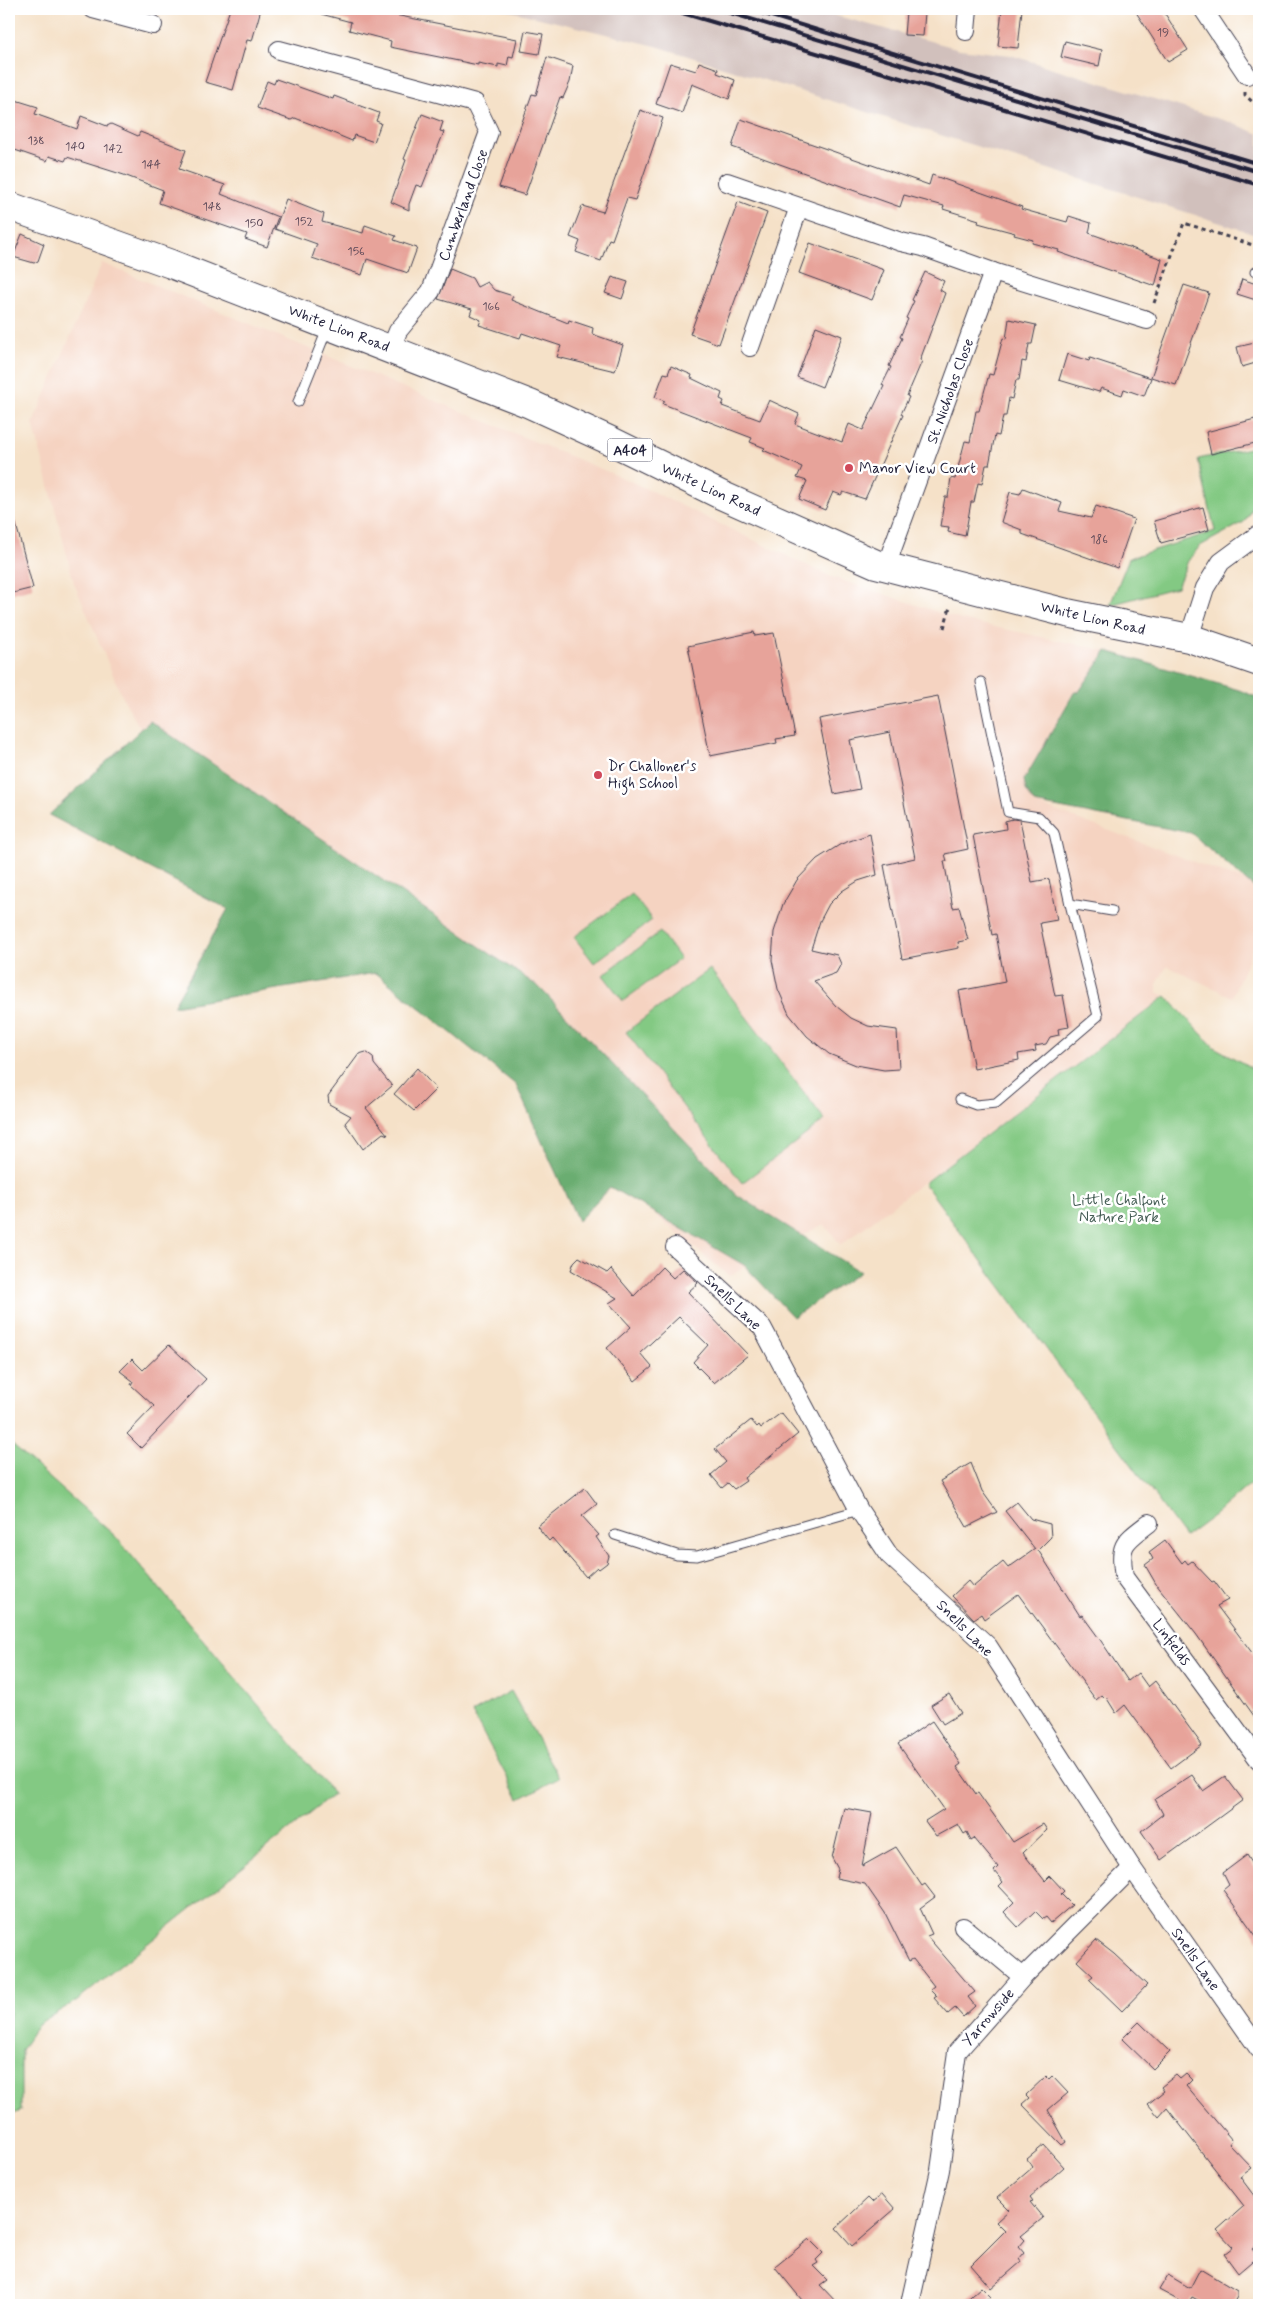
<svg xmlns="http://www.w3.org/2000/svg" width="1268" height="2314" viewBox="0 0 1268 2314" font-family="Mynerve,sans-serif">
<rect width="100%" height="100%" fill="#fff"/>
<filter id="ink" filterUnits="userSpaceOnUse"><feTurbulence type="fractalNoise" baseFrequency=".02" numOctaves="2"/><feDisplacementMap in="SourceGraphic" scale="10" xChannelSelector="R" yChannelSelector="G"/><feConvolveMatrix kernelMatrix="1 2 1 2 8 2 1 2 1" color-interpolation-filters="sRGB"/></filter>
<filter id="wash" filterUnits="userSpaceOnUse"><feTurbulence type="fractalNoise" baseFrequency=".0096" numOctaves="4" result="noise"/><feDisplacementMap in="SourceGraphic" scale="20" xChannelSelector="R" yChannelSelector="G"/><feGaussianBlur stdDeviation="1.12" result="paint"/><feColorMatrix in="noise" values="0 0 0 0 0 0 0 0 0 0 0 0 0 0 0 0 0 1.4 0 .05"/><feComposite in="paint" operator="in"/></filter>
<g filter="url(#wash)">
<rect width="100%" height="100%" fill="#f5e1c8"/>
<path fill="#f5d3c1" d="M102,263l528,218 199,95 133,44 145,31 -29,42 -3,-1 -49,98 8,13 225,83v48l-27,63 -65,-31 -10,18v8l9,4 -325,249 -17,-21 -95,52 -114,-94 -73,-76 -379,-336 -42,-76 -47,-111 -41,-160z"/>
<path fill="#d1c0bc" d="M502,9h309l149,40 50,6 223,68 26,11v101l-603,-189z"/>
<g fill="#83c983" stroke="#52765f">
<path d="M1259,446v42l-9,24 -6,10 -44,24 -12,15 -11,26 -67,18 19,-47 86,-27 -17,-72z"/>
<path d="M632,894l20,26 -58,43 -20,-26z"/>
<path d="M660,932l20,27 -57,42 -20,-26z"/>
<path d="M710,969l115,151 -83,63 -116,-151z"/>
<path d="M1166,996l48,51 45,25v404l-43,38 -31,23 -261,-354z"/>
<path d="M9,1442l106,94 219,258 -258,207 -38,23 -17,26v61l-12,5z"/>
<path d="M511,1691l48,87 -40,21 -47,-86z"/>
</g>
<g fill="#6aad71" stroke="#466856">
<path d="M1107,651l132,39 20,8v194l-68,-59 -157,-30 -8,-13 -2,-10 51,-89 3,2z"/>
<path d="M150,721l389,266 198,208 123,77 -67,45 -49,-52 -134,-78 -32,34 -62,-136 -140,-112 -203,33 55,-97 -179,-94z"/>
</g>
<g id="blocks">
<g fill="#e7a39a">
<path d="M230,9h31l-9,32 -5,-1 -14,50 -28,-8z"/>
<path d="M322,9h75l-2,6 122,24 -4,18 -4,-1 -2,10 -9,-2v3l-20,-4v2l-88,-18 1,-6 -42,-11 2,-8 -30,-8z"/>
<path d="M1002,9h20l-4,39 -20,-2z"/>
<path d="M1134,9h28l26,41 -20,12z"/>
<path d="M906,12l19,1 -2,23 -19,-1z"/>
<path d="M525,31l18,3 -4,20 -18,-3z"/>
<path d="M1065,41l37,9 -3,16 -38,-9z"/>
<path d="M547,57l26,9 -3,16 -7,16 -3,-1 -35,98 -26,-8 33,-93 4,1z"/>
<path d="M699,62l19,7 -1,4 18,7 -6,19 -37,-15 -10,29 -26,-9 14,-41 26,8z"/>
<path d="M276,79l57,20 1,-3 45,17 -3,8 5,2 -7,19 -20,-7 -2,6 -36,-15 -21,-8 -4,2 -34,-12 10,-27 7,3z"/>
<path d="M9,98l29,9 -3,7 42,15 4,-13 26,10 4,-2 27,12 2,-4 46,18 -7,19 46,16 -4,9 57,23 -11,30 -22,-8 2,-5 -88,-31 4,-13 -39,-15 -57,-18 -2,4 -16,-5 -2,5 -38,-13z"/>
<path d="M640,110l23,8 -28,82 -8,-2 -15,42 -3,-1 -8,22 -25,-9 4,-11 -10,-4 12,-31 21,6z"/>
<path d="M422,114l21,8 -3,9 4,1 -22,55 -6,-2 -7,19v6l-18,-8 15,-42 -2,-1z"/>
<path d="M741,119l188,66 3,-10 90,32 -1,2 46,13 2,-6 22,7 -2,10 73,26 -7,27 -97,-34 1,-2 -27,-7 1,-3 -19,-5 1,-2 -37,-10 1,-3 -36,-11 1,-3 -40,-11 -4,12 -168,-60z"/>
<path d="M286,199l38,15 -2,8 41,11 2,-8 31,11 -2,4 23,8 -9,25 -41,-14 -5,16 -50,-17 5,-14 -42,-15z"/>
<path d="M738,202l29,11 -48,131 -29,-10z"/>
<path d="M22,234l22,10 -6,17 -4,2 -21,-6z"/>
<path d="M810,243l74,27 -12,30 -73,-27z"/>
<path d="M450,269l22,9 5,9 10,-5 7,8 19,6 -2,4 57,23 1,-3 24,8 -1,6 31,11 -8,26 -58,-14 4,-11 -39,-13 -2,5 -41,-13 2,-5 -11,-5 2,-6 -34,-10z"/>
<path d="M925,272l19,9 -4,9 5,3 -25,67 2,1 -15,35 2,1 -8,17 2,1 -38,84 -22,-7 -2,3 -8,-3 -8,18 -26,-11 8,-18 -10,-3 5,-11 -39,-17 2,-2 -15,-6 2,-4 -89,-34 2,-3 -10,-4 9,-24 4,1 3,-8 21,9 -1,3 31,15 -2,6 4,2 -2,5 38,14 9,-20 30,14 -4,10 47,18 7,-18 14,6 21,-44 -2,-1 9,-18 -2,-1 13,-28 -2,-1 8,-18 -2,-1 8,-17 -2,-1z"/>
<path d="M612,277l16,5 -6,17 -17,-6z"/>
<path d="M1242,279l17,6v16l-22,-7z"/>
<path d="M1184,285l25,8 -33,92 -25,-8z"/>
<path d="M1009,319l27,6 -4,19h-3l-3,18 -4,-1 -3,19h-3l-4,19 -3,-1 -3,18h-3l-4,20 -4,-1 -6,30h-3l-4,19 -4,-1 -4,19h-3l-6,34 -17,-4 1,-5 -9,-1 5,-29h3l3,-19 4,1 10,-38 5,1 6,-31h3l10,-37 4,1 10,-37 3,1z"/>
<path d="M816,326l26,10 -20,51 -25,-10z"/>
<path d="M1259,342v20l-17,5 -5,-20z"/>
<path d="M1067,354l22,7 1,-3 61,20 -7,18 -20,-7 -2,6 -21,-7 -2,4 -40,-12z"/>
<path d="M1255,419l4,23 -48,12 -5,-22z"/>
<path d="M1023,488l39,15 -3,8 32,7 5,-12 38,13 -17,49 -95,-34v-4l-21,-8 9,-30 10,2z"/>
<path d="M1203,507l6,23 -48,13 -7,-22z"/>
<path d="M14,517l19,71 -24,6v-76z"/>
<path d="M754,632l1,4 19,-3 21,103 -19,3 1,4 -67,13 -22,-110z"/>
<path d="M938,696l30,153 -23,5 2,7h-3l9,47 6,-1 9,33 -10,2 1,6 -57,11 -18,-94 31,-7 -25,-126 -40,8 10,49 -26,5 -15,-75z"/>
<path d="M1013,819l7,1 12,62 17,-3 8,41 -17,3 15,73 8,-1 6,32 -11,2 1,6 -9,2 -4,7 -11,2 1,5 -18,3 1,6 -45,9 -15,-78 46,-9 -9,-48 -4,1 -19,-100 33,-6 -1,-8z"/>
<path d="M870,834l7,41 -19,6 -16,10 -13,13 -9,17 -9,28 26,6 4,9 -5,9 -22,8 22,25 15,12 17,8 29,4 2,39 -15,1 -28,-5 -27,-11 -22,-18 -18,-22 -11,-25 -6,-29 2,-28 9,-28 14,-24 20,-21 24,-15z"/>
<path d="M366,1052l7,5 1,7 18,22 -26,22 22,27 -5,-2 -20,16 -18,-26 6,-7 -22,-12 -1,-8 31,-42z"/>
<path d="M417,1068l19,21 -22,22 -20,-17z"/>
<path d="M579,1257l28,16 4,-4 23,27 28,-29 11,11 10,-9 15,14 -10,9 60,63 -34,28 -21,-21 15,-17 -29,-28 -39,36 12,14 -17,14 -28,-33 24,-21 -22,-24 8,-5 -46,-28 3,-8z"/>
<path d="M169,1345l37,34 -65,69 -14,-14 27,-28 -23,-21 2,-4 -13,-10 12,-12 11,11z"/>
<path d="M781,1413l17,21 -54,44 2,3 -12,8 -6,-6 -6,5 -11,-13 15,-13 -11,-13 36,-29 6,7 2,-2 2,3z"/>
<path d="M971,1463l11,28 15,21 -30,15 -27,-46z"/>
<path d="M585,1488l12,16 -15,12 17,19 -3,2 13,19 -2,7 -8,6 -2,-2 -11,10 -34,-39 -3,3 -12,-15z"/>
<path d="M1017,1502l14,17 19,5 1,13 -13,13 42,66 2,-1 19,26 27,40 10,-8 10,14 7,-6 47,64 -31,23 -46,-63 -9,8 -10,-16 -1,1 -3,-3 -6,5 -78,-106 -34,25 -3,-5 -7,5 -22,-23 16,-15 5,6 30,-25 5,6 27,-19 -30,-38z"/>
<path d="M1165,1540l17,23 3,-3 3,4 4,-3 20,21 2,-1 14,19 -11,6 42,56v61l-63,-89 -40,-50 -11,-19 8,-6 -4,-7z"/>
<path d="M949,1694l12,19 -18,11 -12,-19z"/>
<path d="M932,1721l29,43 -4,3 19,27 2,-1 35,49 30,-18 4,6 -24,23 22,28 5,-5 14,15 -3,3 11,11 -21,18 -5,-6 -3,2 -8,-8 -17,16 -14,-15 10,-10 -15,-16 4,-4 -9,-11 4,-4 -24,-29 -3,2 -4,-8 -3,2 -6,-10 -22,12 -11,-15 19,-12 -46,-65z"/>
<path d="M1192,1775l11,16 22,-15 18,24 -82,60 -20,-29 22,-17 -8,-15z"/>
<path d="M844,1808l28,5 -10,53 34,-19 26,39 3,-2 10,13 -15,11 12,26 -5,2 48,56 -7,5 7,9 -12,11 -8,-9 -7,6 -14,-16 3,-2 -7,-7 4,-3 -21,-27 -4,2 -24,-48 -20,-29 -29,-6 2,-9 -6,-11z"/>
<path d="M1247,1855l12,19v66l-36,-50 6,-5 -6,-12z"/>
<path d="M1096,1940l18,14 33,31 -25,26 -33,-32 4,-3 -16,-15z"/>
<path d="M1139,2022l31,30 -17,17 -31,-30z"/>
<path d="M1186,2074l6,6 -6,6 46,54 -3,4 23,24 -12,9 15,20 4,-4v51l-7,5 6,7 -20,17 -14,-19 9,-7 -16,-17 27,-24 -77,-98 -8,9 -11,-13 16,-13 -3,-4 15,-12 4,4z"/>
<path d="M1046,2076l3,3 3,-3 16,17 -20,17 18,32 -4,3 -40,-41 7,-6 -3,-3z"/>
<path d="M1044,2145l20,22 -34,30 3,4 -3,1 13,16 -22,18 4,4 -6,7 5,6 -5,6 2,3 -30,26 -20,-23 34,-34 -9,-9 13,-12 -12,-12 36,-31 -6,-8z"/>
<path d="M882,2194l13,15 -43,37 -16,-18 32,-30 4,4z"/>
<path d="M809,2239l14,14 -7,7 2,3 -5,3 14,14 -7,5 19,20h-33l-31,-38z"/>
<path d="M1200,2269l37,22v6l-5,8h-25l-15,-8 -5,8 -28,-15 9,-15 22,13z"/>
<path d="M981,2287l10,10 -7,8h-23z"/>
</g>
</g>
</g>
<g filter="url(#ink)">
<use href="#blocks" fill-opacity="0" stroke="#423f50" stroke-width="1"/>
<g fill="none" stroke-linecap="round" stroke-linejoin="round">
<defs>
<g id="service">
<path d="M1255,272l4,1"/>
<path d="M298,402l30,-75"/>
<path d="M981,682l27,130 31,5 15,16 16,71 42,7"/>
<path d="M960,1099l16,6 20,-2 102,-87 -28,-112"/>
<path d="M615,1535l62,20 20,1 162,-46"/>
</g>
<g id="minor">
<path d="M93,9l60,16"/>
<path d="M1203,9l44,66"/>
<path d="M966,31l2,-22"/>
<path d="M279,50l196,53 14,29 -58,159 -33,40 -7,17"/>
<path d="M727,182l174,60 22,5 70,25 154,48"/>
<path d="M750,347l49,-140"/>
<path d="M886,566l107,-294"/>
<path d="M1189,638l16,-50 16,-26 38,-28"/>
<path d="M675,1247l87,80 97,183 30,45 99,91 144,222 127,181"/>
<path d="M1149,1523c-26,20 -30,21 -25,54l135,183"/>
<path d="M963,1927l60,50"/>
<path d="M911,2299l29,-129 17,-118 66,-75 109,-109"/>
</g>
<path id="primary" d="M9,206l162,58 359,140 81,37 110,54 155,69 191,49 122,25 70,24"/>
</defs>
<use href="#service" stroke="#423f50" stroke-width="11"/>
<use href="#minor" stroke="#423f50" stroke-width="20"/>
<use href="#primary" stroke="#423f50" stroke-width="30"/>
<g stroke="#423f50" stroke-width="3" stroke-dasharray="4 4" stroke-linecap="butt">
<path d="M1245,92v3l14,13"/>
<path d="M1154,303l30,-80 75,24"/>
<path d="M944,628l6,-21"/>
</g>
<use href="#service" stroke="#fff" stroke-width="9"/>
<use href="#minor" stroke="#fff" stroke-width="18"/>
<use href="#primary" stroke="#fff" stroke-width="28"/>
<g stroke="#22223b" stroke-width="4">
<path d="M669,9l590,176"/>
<path d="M717,9l542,163"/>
<path d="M748,9l511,155"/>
</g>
</g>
</g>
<g fill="#d1495b" stroke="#fff" stroke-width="2">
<circle cx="849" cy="468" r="5"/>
<circle cx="598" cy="775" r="5"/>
</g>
<g text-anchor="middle" stroke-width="5" stroke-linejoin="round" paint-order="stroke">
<g font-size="12" fill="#534253">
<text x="1163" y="36">19</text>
<text x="36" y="144">138</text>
<text x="75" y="150">140</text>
<text x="113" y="152">142</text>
<text x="151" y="168">144</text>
<text x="212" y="210">148</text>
<text x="304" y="225">152</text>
<text x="254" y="227">150</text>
<text x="356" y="255">156</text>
<text x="491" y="310">166</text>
<text x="1099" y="543">186</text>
</g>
<rect fill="#fff" stroke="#646476" stroke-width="1" x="607.5" y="438.5" width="45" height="23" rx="4"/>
<g font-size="14" font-weight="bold" fill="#22223b">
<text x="630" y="455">A404</text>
</g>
<g font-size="15" fill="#22223b" stroke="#fff">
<text transform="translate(463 205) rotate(-70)" y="5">Cumberland Close</text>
<text transform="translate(339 328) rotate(21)" y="5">White Lion Road</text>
<text transform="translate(950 391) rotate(-70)" y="5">St. Nicholas Close</text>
<text transform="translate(711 489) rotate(25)" y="5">White Lion Road</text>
<text transform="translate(1093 618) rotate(13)" y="5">White Lion Road</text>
<text transform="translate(733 1302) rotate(44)" y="5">Snells Lane</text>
<text transform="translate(965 1628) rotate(45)" y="5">Snells Lane</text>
<text transform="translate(1172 1642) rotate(53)" y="5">Linfields</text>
<text transform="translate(1196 1959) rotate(55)" y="5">Snells Lane</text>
<text transform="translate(988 2017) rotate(-49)" y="5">Yarrowside</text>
</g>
<g font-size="15" fill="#22223b" stroke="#fff" text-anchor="start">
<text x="859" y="473">Manor View Court</text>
<text x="608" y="771">Dr Challoner's<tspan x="608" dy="17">High School</tspan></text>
</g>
<g font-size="15" fill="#445c54" stroke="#fff">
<text x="1119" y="1205">Little Chalfont<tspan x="1119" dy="17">Nature Park</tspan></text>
</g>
</g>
<rect width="1268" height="2314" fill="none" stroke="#fff" stroke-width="30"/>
</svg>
